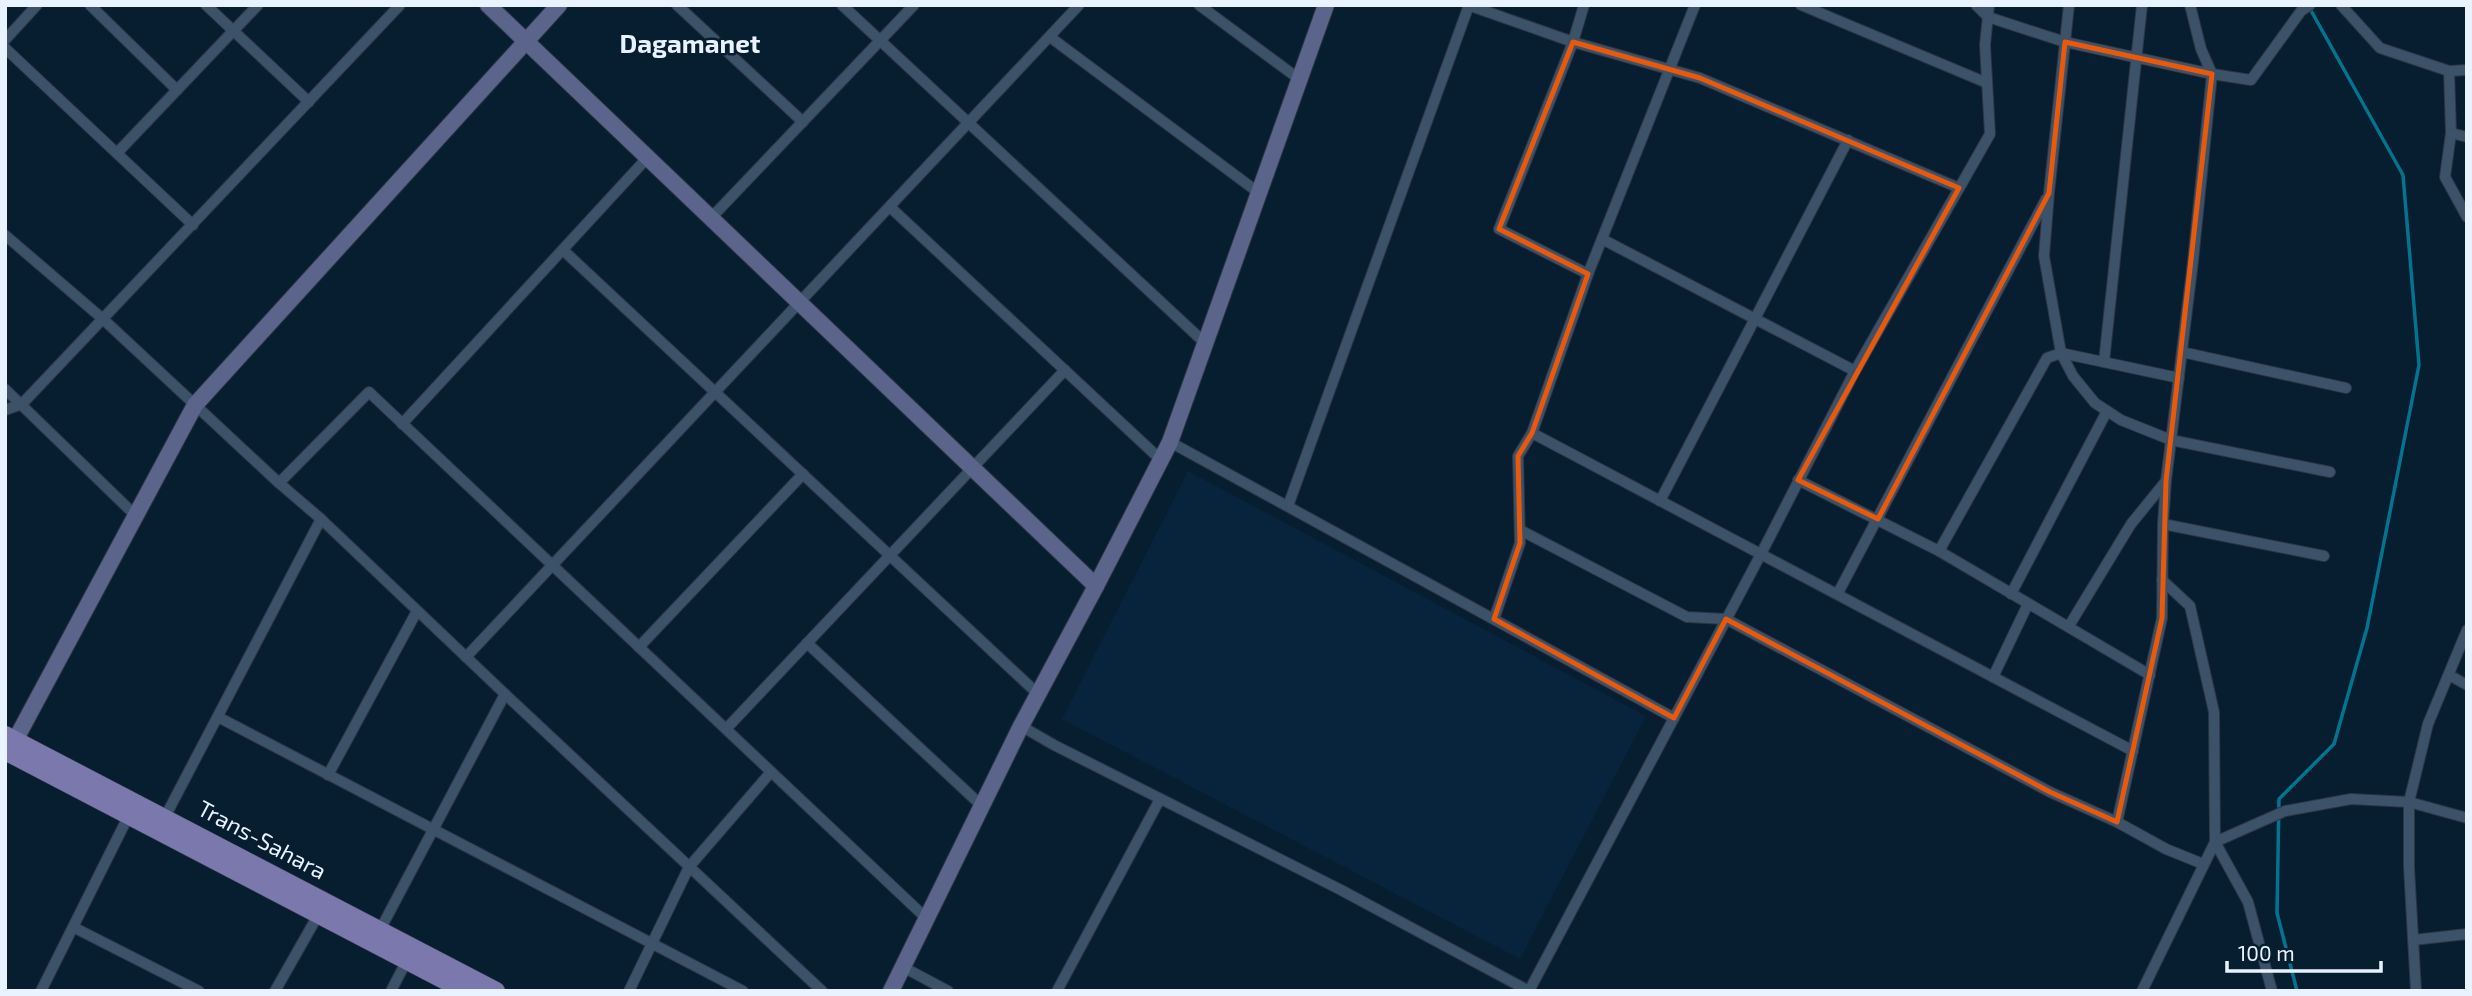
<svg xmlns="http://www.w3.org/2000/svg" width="2472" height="996" viewBox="0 0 2472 996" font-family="'Exo 2',sans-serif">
<rect width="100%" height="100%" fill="#071d30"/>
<path fill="#08243d" d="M1188,471l458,245 -126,243 -458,-240z"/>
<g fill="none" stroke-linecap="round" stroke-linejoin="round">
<path stroke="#03748e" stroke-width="3.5" d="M2297,991l-20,-78 2,-114 55,-55 33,-116 52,-263 -16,-190 -94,-168"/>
<defs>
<g id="street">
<path d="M90,5l87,85"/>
<path d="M206,5l103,97"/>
<path d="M677,5l126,117"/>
<path d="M842,5l363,338"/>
<path d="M1199,5l100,74"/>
<path d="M1468,5l105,37 127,36 259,110"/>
<path d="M1584,5l-11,37 -74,187 89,45"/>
<path d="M1801,5l186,78"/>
<path d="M1976,5l12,12 77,25 147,32 39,6 50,-69 9,-6"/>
<path d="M2069,5l-20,188 -5,63 17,97 12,23 22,27 26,17 50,20 159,32"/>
<path d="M2341,5l39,43 69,23 18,-1"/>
<path d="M1050,37l209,156"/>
<path d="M5,40l32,-35"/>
<path d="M5,48l188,177"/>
<path d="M2449,71l2,62 -6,44 22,40"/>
<path d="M2451,133l16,4"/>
<path d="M117,153l141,-148"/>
<path d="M890,207l271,253"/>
<path d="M711,218l203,-213"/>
<path d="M5,235l99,85 175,163 42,36 184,175 317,297"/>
<path d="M1602,239l253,132"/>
<path d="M563,250l475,444"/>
<path d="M2182,352l164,36"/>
<path d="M2104,362l38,-357"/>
<path d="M5,389l130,126"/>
<path d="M5,410l17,-6 378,-399"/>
<path d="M402,424l246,-267"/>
<path d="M1532,433l601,318"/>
<path d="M1170,442l504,276"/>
<path d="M1798,480l141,71 211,124"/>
<path d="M279,483l90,-91 557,526"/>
<path d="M1660,501l188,-361"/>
<path d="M1288,506l181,-501"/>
<path d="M2163,524l161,32"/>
<path d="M1520,530l167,87 39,2 324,173 67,30 49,27 37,15"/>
<path d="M1939,551l108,-193 14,-5 118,25"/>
<path d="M2162,580l28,26 24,106 1,130 33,60 24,89"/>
<path d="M1838,593l208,-394"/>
<path d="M2011,594l96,-183"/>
<path d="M1494,619l26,-76 -2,-87 14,-23 56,-159 107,-269"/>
<path d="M2069,626l62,-102 35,-43"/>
<path d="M807,643l175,163"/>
<path d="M639,647l164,-173"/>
<path d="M466,657l613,-652"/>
<path d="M2449,675l18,10"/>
<path d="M1993,677l35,-73"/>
<path d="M218,717l525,274"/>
<path d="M1021,726l33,19 287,145 188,101"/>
<path d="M726,729l339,-359"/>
<path d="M328,775l89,-164"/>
<path d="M165,817l156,-298"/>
<path d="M2117,822l45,-204 1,-94 3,-43 27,-220 19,-187 -11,-25 -11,-44"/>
<path d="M73,927l126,64"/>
<path d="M380,930l125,-236"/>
<path d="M2413,940l54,-6"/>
<path d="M903,967l45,24"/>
<path d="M41,991l90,-180"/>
<path d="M275,991l46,-81"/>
<path d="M391,991l16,-31"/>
<path d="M629,991l60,-124 82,-95"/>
<path d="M1057,991l103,-192"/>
<path d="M1529,991l232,-437 94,-183 135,-237 -5,-89 4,-40"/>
<path d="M2142,991l73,-149 70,-31 66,-12 58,3 58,16"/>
<path d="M2416,991l-7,-124v-65l19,-78 39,-94"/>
</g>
<g id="secondary">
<path d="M488,5l608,581"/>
<path d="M10,750l185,-345 364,-400"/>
<path d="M891,991l130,-265 75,-140 74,-144 156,-437"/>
</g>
<g id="primary">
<path d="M5,735l491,256"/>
<path d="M5,751l460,240"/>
</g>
</defs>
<use href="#street" stroke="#2e3545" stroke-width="12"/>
<use href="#secondary" stroke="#2e3545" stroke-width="18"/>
<use href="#primary" stroke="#2e3545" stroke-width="19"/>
<use href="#street" stroke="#3b5269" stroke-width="10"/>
<use href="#secondary" stroke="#5b658b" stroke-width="16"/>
<use href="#primary" stroke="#7b78ad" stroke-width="18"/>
</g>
<path fill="none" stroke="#e8590c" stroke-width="5" stroke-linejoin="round" d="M1573,42l127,36 259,110 -161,292 80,39 171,-326 16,-151 147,32 -46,407 -4,137 -45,204 -67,-30 -324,-173 -52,99 -180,-99 26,-76 -2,-87 14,-23 56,-159 -89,-45z"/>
<g text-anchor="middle" stroke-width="5" stroke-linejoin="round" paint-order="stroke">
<g font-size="23" fill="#e8f3ff" stroke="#071d30">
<text transform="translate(262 840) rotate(28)" y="8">Trans-Sahara</text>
</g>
<g font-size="26" font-weight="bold" fill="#e8f3ff" stroke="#071d30">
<text x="690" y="53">Dagamanet</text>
</g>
</g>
<rect width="2472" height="996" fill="none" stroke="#e8f3ff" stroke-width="14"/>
<path d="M2227 961v10h154v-10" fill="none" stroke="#e8f3ff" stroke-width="3.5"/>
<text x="2238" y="961" font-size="21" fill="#e8f3ff" stroke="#071d30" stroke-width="5" paint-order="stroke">100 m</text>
</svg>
